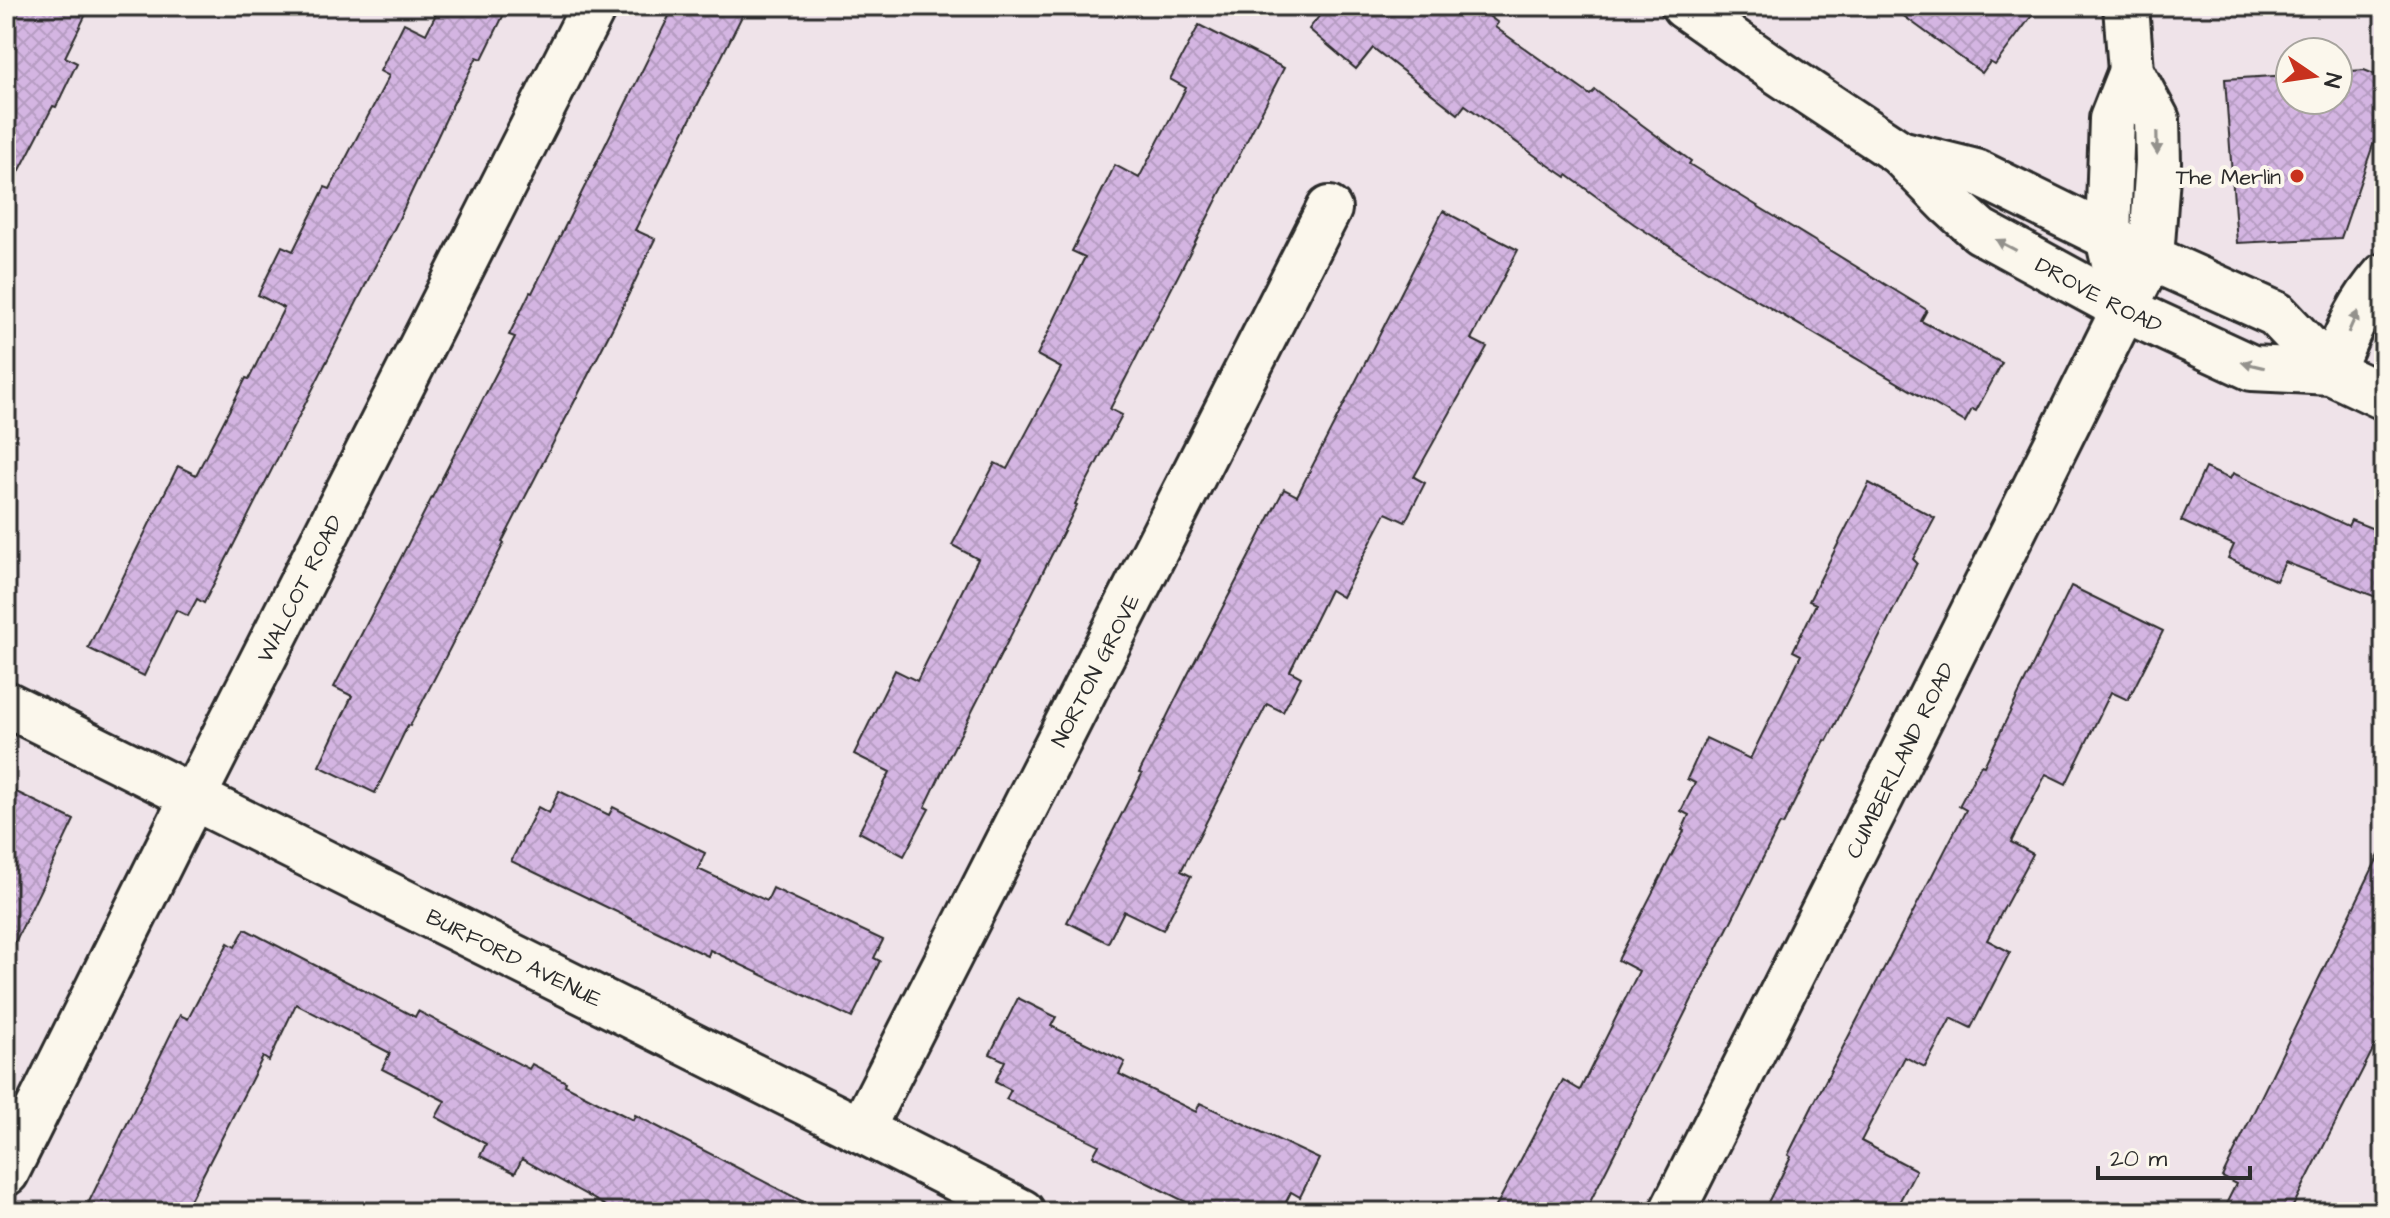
<svg xmlns="http://www.w3.org/2000/svg" width="2390" height="1218" viewBox="0 0 2390 1218" font-family="'Architects Daughter',sans-serif">
<defs>
<pattern id="building-cross-hatch" width="8" height="8" patternUnits="userSpaceOnUse" patternTransform="scale(2)"><rect width="8" height="8" fill="#d4b5e2"/><path d="M0 0l8 8M0 8l8-8" fill="none" stroke="#b69cc2"/></pattern>
</defs>
<rect width="100%" height="100%" fill="#efe3e9"/>
<filter id="ink" filterUnits="userSpaceOnUse"><feTurbulence type="fractalNoise" baseFrequency=".0125" numOctaves="2"/><feDisplacementMap in="SourceGraphic" scale="16" xChannelSelector="R" yChannelSelector="G"/><feConvolveMatrix kernelMatrix="1 2 1 2 8 2 1 2 1" color-interpolation-filters="sRGB"/></filter>
<g filter="url(#ink)">
<g fill="url(#building-cross-hatch)" stroke="#2b2b2b" stroke-width="2">
<path d="M6,6h84l-25,51 12,6 -21,44 -3,-1 -47,91z"/>
<path d="M440,6h68l-26,53 -5,-2 -26,51 -54,115 -193,380 -7,-4 -9,17 -12,-6 -32,66 -56,-28 90,-182 18,9 50,-97 3,1 35,-71 -26,-13 24,-49 11,5 32,-64 5,2 59,-113 -9,-5 24,-48 22,11z"/>
<path d="M674,6h73l-112,224 20,9 -41,86 -112,217 2,1 -94,183 -2,-1 -33,68 -56,-27 33,-70 -18,-9 181,-350 -6,-2 21,-43 2,1z"/>
<path d="M1319,6h157l22,17 -3,4 95,68 5,-5 96,71 -2,3 238,146 -6,11 81,42 -26,48 -4,-2 -7,13 -246,-144 -85,-54 -67,-49 -1,2 -25,-17 -76,-55 -7,9 -85,-66 -17,21 -47,-40 15,-19z"/>
<path d="M1890,6h149l-44,59 -5,-3 -8,11z"/>
<path d="M1199,25l85,43 -174,341 12,6 -47,89 2,1 -126,248 -26,54 4,2 -25,47 -45,-24 31,-60 -36,-18 41,-84 22,11 61,-122 -26,-14 43,-82 12,6 54,-101 -24,-13 48,-98 -13,-6 43,-86 24,13 47,-90 -16,-9z"/>
<path d="M2364,70l20,8v35l-43,125 -104,5 -12,-164 65,-4v25h48v-28z"/>
<path d="M1443,211l75,39 -47,89 16,8 -73,130 11,6 -20,39 -19,-9 -44,84 -12,-7 -40,81 11,6 -18,35 -16,-8 -86,167 10,5 -28,54 -39,-19 -16,32 -41,-21 75,-148 -3,-1 47,-95 98,-189 13,7z"/>
<path d="M2205,468l25,11 3,-6 115,53 3,-6 33,13v67l-99,-38 -9,19 -48,-23 6,-13 -53,-24z"/>
<path d="M1869,483l66,35 -22,41 4,4 -90,178 -2,-1 -42,85 -3,-1 -195,388h-92l70,-132 17,10 59,-119 -21,-11 66,-129 -2,-1 7,-15 -8,-4 14,-28 -8,-4 19,-41 44,21 51,-104 -8,-4 23,-47 -7,-3z"/>
<path d="M2071,586l92,45 -35,69 -17,-8 -45,92 -20,-10 -35,68 22,12 -46,86 23,12 -39,76 -20,-10 -26,49 -20,-10 -44,84 55,29 -22,42h-131l28,-55 -3,-2 26,-52 152,-293 -7,-4 22,-41 3,1z"/>
<path d="M6,787l68,33 -68,141z"/>
<path d="M559,791l50,24 4,-8 92,46 -7,16 69,32 6,-13 110,52 -9,18 6,3 -28,57 -142,-68 -2,6 -197,-95 27,-54 11,6z"/>
<path d="M2384,845v183l-94,184h-68l14,-28 -14,-7z"/>
<path d="M245,929l170,88 3,-6 111,58 3,-5 34,18 -1,3 68,35 2,-5 188,97h-206l-95,-53 -7,14 -35,-17 6,-12 -50,-27 9,-16 -63,-32 8,-16 -94,-49 -27,57 -6,-4 -79,155h-100l96,-197 8,4 40,-76 7,4z"/>
<path d="M1018,998l38,19 -5,9 74,36 -6,12 77,38 4,-9 119,56 -19,38 -9,-5 -10,20h-75l-113,-56 6,-11 -93,-46 5,-9 -16,-8 10,-21 -15,-7z"/>
</g>
<g fill="none" stroke-linecap="round" stroke-linejoin="round">
<defs>
<g id="minor">
<path d="M2331,372c16,-37 25,-64 53,-96"/>
<path id="s1" d="M6,704l855,426 161,82"/>
<path id="s2" d="M861,1130l468,-921"/>
<path id="s3" d="M6,1173l174,-350 414,-817"/>
<path id="s4" d="M1672,1212l211,-419 241,-484"/>
</g>
<g id="tertiary">
<path d="M2116,272l-8,-35 4,-118 19,-48"/>
<path d="M2124,309l27,-51 7,-96 -1,-42 -26,-49 -5,-65"/>
</g>
<g id="secondary">
<path id="s5" d="M1684,6l94,66 122,81 50,51 30,27 144,78 128,59 79,4 53,25"/>
<path d="M1900,153l76,19 175,86 125,56 55,58"/>
</g>
</defs>
<use href="#minor" stroke="#2b2b2b" stroke-width="50"/>
<use href="#tertiary" stroke="#2b2b2b" stroke-width="50"/>
<use href="#secondary" stroke="#2b2b2b" stroke-width="50"/>
<use href="#minor" stroke="#fbf7ec" stroke-width="44"/>
<use href="#tertiary" stroke="#fbf7ec" stroke-width="44"/>
<use href="#secondary" stroke="#fbf7ec" stroke-width="44"/>
</g>
<defs><path id="oneway-solid" d="M-6-.8H1V-3.2L6.5 0L1 3.2V.8H-6Z" transform="scale(2)"/></defs>
<g fill="#93918c">
<use href="#oneway-solid" transform="translate(2157 143) rotate(89)"/>
<use href="#oneway-solid" transform="translate(2006 245) rotate(-152)"/>
<use href="#oneway-solid" transform="translate(2353 322) rotate(-66)"/>
<use href="#oneway-solid" transform="translate(2253 365) rotate(-167)"/>
</g>
</g>
<circle fill="#c8321e" stroke="#fbf7ec" stroke-width="3" cx="2297" cy="176" r="8"/>
<g text-anchor="middle" stroke-width="8" stroke-linejoin="round" paint-order="stroke">
<g font-size="22" fill="#2b2b2b" stroke="#fbf7ec" text-anchor="end">
<text x="2281" y="184">The Merlin</text>
</g>
<g font-size="22" fill="#2b2b2b" stroke="#fbf7ec">
<text dy="8" stroke="none"><textPath href="#s5" startOffset="508">DROVE ROAD</textPath></text>
<text dy="8" stroke="none"><textPath href="#s3" startOffset="654">WALCOT ROAD</textPath></text>
<text dy="8" stroke="none"><textPath href="#s2" startOffset="516">NORTON GROVE</textPath></text>
<text dy="8" stroke="none"><textPath href="#s4" startOffset="506">CUMBERLAND ROAD</textPath></text>
<text dy="8" stroke="none"><textPath href="#s1" startOffset="568">BURFORD AVENUE</textPath></text>
</g>
</g>
<rect width="2390" height="1218" fill="none" stroke="#fbf7ec" stroke-width="32"/>
<rect x="16" y="16" width="2358" height="1186" fill="none" stroke="#2b2b2b" stroke-width="3" filter="url(#ink)"/>
<g transform="translate(2314 76) rotate(103)"><circle r="38" fill="#fbf7ec" stroke="#a8a59f" stroke-width="2"/>
<path d="M0-6L14 30L0 20L-14 30Z" fill="#c8321e"/>
<text y="-12" font-size="22" font-weight="bold" text-anchor="middle" fill="#2b2b2b">N</text>
</g>
<path d="M2098 1166v12h152v-12" fill="none" stroke="#2b2b2b" stroke-width="4"/>
<text x="2110" y="1166" font-size="24" fill="#2b2b2b" stroke="#fbf7ec" stroke-width="6" paint-order="stroke">20 m</text>
</svg>
